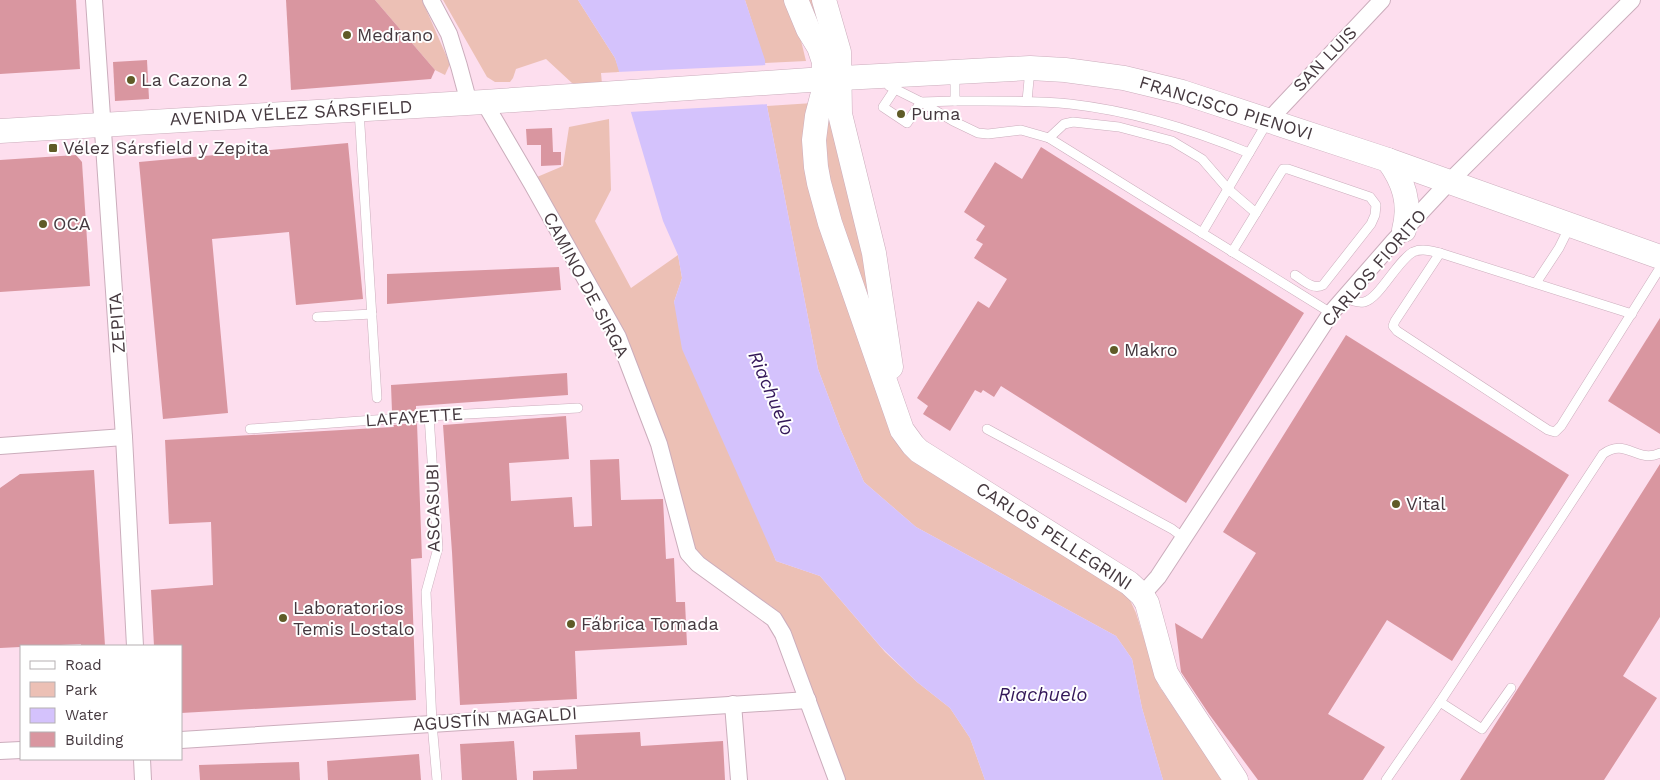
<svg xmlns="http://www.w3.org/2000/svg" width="1660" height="780" viewBox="0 0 1660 780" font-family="'Work Sans',sans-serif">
<rect width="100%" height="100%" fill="#fddeee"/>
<g fill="#ecc0b5">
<path d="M375,0h47l28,64 -5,11 -10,-5z"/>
<path d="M443,0h135l37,58 5,14 -19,1 1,11 -25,1 -5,-2 -26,-24 -30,10 -3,9 -3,4h-15l-8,-5z"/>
<path d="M745,0h46l15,61 -41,2z"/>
<path d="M796,0h28l74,421 -68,-198 -7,-130z"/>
<path d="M813,103l-6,34 94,309 221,145 8,9 6,13 23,73 63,94h-59l-21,-72 -10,-49 -16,-23 -200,-109 -52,-45 -23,-52 -23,-61 -51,-263z"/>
<path d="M609,119l2,71 -16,31 36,67 47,-33 4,23 -8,24 102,259 44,15 65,76 32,30 33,26 20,30 15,42h-140l-34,-86 -12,-40 -16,-36 -12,-12 -74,-51 -31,-112 -27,-75 -21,-43 -81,-148 26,-11 6,-39z"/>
</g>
<path fill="#d4c2fc" d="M578,0h167l20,60 2,46 51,263 23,61 23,52 52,45 200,109 16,23 10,49 21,72h-178l-15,-42 -20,-30 -33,-26 -36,-35 -61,-71 -44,-15 -94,-212 -8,-47 8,-24 -4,-23 -15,-34 -48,-163z"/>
<path fill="#fddeee" d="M767,65l2,39 -140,8 -12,-40z"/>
<g fill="#d996a0">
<path d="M0,0h76l4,69 -80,5z"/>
<path d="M286,0h89l60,70 -4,9 -140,11z"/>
<path d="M147,60l2,39 -34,2 -2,-39z"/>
<path d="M552,128l1,24h8v13l-20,1v-21h-14l-1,-16z"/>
<path d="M348,143l15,156 -67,6 -7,-73 -77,7 16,174 -65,6 -24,-257z"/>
<path d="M1041,147l263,166 -118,190 -185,-117 -7,11 -11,-7 -2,3 -6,-3 -25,41 -27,-17 5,-8 -11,-8 61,-97 11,7 18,-29 -33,-21 9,-14 -7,-4 9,-14 -21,-14 31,-50 27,17z"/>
<path d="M76,155l6,7 8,124 -90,6v-132z"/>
<path d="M559,267l2,23 -174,14v-30z"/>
<path d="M1660,318v116l-52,-33z"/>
<path d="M1346,335l223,140 -117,186 -65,-41 -59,94 57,33 -22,33h-105l-49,-66 -28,-42 -6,-49 27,16 54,-86 -33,-21z"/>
<path d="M567,373l1,22 -152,11v5l-24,1 -1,-27z"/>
<path d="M566,416l3,43 -60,4 2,38 61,-4 2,30 18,-1 -2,-66 29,-1 2,41 42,-1 3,60 8,-1 2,44h9l2,43 -112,6 2,48 -117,6 -8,-153 -9,-127z"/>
<path d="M417,423l5,135 -11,1 5,141 -235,13v-67h-27l-3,-56 62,-5 -2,-63 -42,2 -4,-84 229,-13 -1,-2z"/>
<path d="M1660,464v153l-37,59 34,22 -53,82h-144z"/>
<path d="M94,470l11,176h-24v-2l-81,4v-160l20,-14z"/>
<path d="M640,732l1,14 82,-5 2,39h-192v-9l44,-2 -2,-34z"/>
<path d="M514,741l3,39h-55l-2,-36z"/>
<path d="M419,754l2,26h-93l-1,-19z"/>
<path d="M299,762l1,18h-100l-1,-15z"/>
</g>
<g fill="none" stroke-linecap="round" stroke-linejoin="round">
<defs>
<g id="lane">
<path d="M889,86l32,16 34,-1v-27"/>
<path d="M895,89l-12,18 24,16 14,-21 32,19 25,12 10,1 33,-4 28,8 282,175"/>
<path d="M955,101c38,0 77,-1 115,3 62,7 121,25 179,49"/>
<path d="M1027,101l3,-32"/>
<path d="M359,110l18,288"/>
<path d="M1049,138l15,-14 9,-2 46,5 53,14 30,18 26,30 28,24"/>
<path d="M1202,233l66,-112"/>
<path d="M1232,252l51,-83h5l82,28 6,8 -1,10 -4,9 -48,61c-10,5 -19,-4 -28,-10"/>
<path d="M1440,253l-45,68 -2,5 4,5 151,99 7,2 6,-6 99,-158"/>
<path d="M1536,283l23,-35 11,-22"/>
<path d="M1345,297c6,3 11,6 19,5 15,-3 33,-41 49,-50 9,-4 19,-1 27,1l192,61"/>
<path d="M317,317l55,-3"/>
<path d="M429,416l9,132 -12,44 6,131 5,57"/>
<path d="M250,429l179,-13 149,-8"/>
<path d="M987,429l185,100 12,9"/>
<path d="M1511,688l-29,41 -42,-27 163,-248c23,-17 34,10 57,-1"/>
<path d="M1386,780l54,-78"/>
</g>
<g id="street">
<path d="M94,0l30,437 11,209"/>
<path d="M431,0l18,34 10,32 10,37"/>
<path d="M484,102l48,82 86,153 41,107 29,109 10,11 76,55 9,15 54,146"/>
<path d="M1269,120l113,-120"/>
<path d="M0,446l124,-9"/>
<path d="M1142,595l16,-18 173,-264 62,-71 56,-60 183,-182"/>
<path d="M733,704l6,76"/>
<path d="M181,740l627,-40"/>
<path d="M0,751l21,-1"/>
<path d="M142,759l1,21"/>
</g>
<g id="secondary">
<path d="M796,0l12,29 11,18 5,15 -1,31 -6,23 -3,24 2,27 3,16 11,40 72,207 11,15 6,6 210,132 13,12 5,8 19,70 6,10 64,97"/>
<path d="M824,0l15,52 1,62 34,139 17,114"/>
<path d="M0,131l484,-29 340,-23 206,-11 35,2 59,8 58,14 206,68 272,97"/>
<path d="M1388,160c16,22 23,43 16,70"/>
</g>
</defs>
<use href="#lane" stroke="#cbadbc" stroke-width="10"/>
<use href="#street" stroke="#cbadbc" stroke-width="18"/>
<use href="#secondary" stroke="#cbadbc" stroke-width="25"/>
<use href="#lane" stroke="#fff" stroke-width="9"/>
<use href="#street" stroke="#fff" stroke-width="16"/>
<use href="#secondary" stroke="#fff" stroke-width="24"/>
</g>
<g fill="#5f5b27" stroke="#fff" stroke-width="2">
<circle cx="347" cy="35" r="5"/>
<circle cx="131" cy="80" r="5"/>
<circle cx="901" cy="114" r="5"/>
<rect x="48" y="143" width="10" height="10" rx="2.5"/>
<circle cx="43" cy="224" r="5"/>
<circle cx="1114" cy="350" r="5"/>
<circle cx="1396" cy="504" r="5"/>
<circle cx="283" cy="618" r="5"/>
<circle cx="571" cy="624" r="5"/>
</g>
<g text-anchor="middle" stroke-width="4" stroke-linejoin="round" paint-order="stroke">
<g font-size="18" fill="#45393f" stroke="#fff" text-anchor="start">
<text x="357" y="41">Medrano</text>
<text x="141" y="86">La Cazona 2</text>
<text x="911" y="120">Puma</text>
<text x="63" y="154">Vélez Sársfield y Zepita</text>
<text x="53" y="230">OCA</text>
<text x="1124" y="356">Makro</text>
<text x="1406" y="510">Vital</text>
<text x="293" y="614">Laboratorios<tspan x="293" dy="21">Temis Lostalo</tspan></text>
<text x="581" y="630">Fábrica Tomada</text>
</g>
<g font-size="18" fill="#45393f" stroke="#fff">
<text transform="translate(1325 59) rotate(-46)" y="6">SAN LUIS</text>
<text transform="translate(1226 108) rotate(17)" y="6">FRANCISCO PIENOVI</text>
<text transform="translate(291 113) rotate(-3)" y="6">AVENIDA VÉLEZ SÁRSFIELD</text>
<text transform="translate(1374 268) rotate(-49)" y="6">CARLOS FIORITO</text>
<text transform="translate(586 285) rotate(62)" y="6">CAMINO DE SIRGA</text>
<text transform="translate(117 323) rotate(-94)" y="6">ZEPITA</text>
<text transform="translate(414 417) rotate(-4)" y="6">LAFAYETTE</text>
<text transform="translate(433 508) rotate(-91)" y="6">ASCASUBI</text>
<text transform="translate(1054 536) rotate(33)" y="6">CARLOS PELLEGRINI</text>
<text transform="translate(495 719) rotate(-4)" y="6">AGUSTÍN MAGALDI</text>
</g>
<g font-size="19" font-style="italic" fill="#341859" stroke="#fff">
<text transform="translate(772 393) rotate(67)" y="7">Riachuelo</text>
<text x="1043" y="701">Riachuelo</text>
</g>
</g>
<rect x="20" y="645" width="162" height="115" fill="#ffffff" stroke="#b5b0b2"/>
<rect x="30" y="661" width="25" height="8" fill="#ffffff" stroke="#b5b0b2"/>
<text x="65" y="670" font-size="15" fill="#45393f">Road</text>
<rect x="30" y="682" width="25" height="15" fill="#ecc0b5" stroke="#b5b0b2"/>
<text x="65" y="695" font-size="15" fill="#45393f">Park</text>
<rect x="30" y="708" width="25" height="15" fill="#d4c2fc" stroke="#b5b0b2"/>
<text x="65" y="720" font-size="15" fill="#45393f">Water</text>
<rect x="30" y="732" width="25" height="15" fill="#d996a0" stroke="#b5b0b2"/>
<text x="65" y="745" font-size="15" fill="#45393f">Building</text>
</svg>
